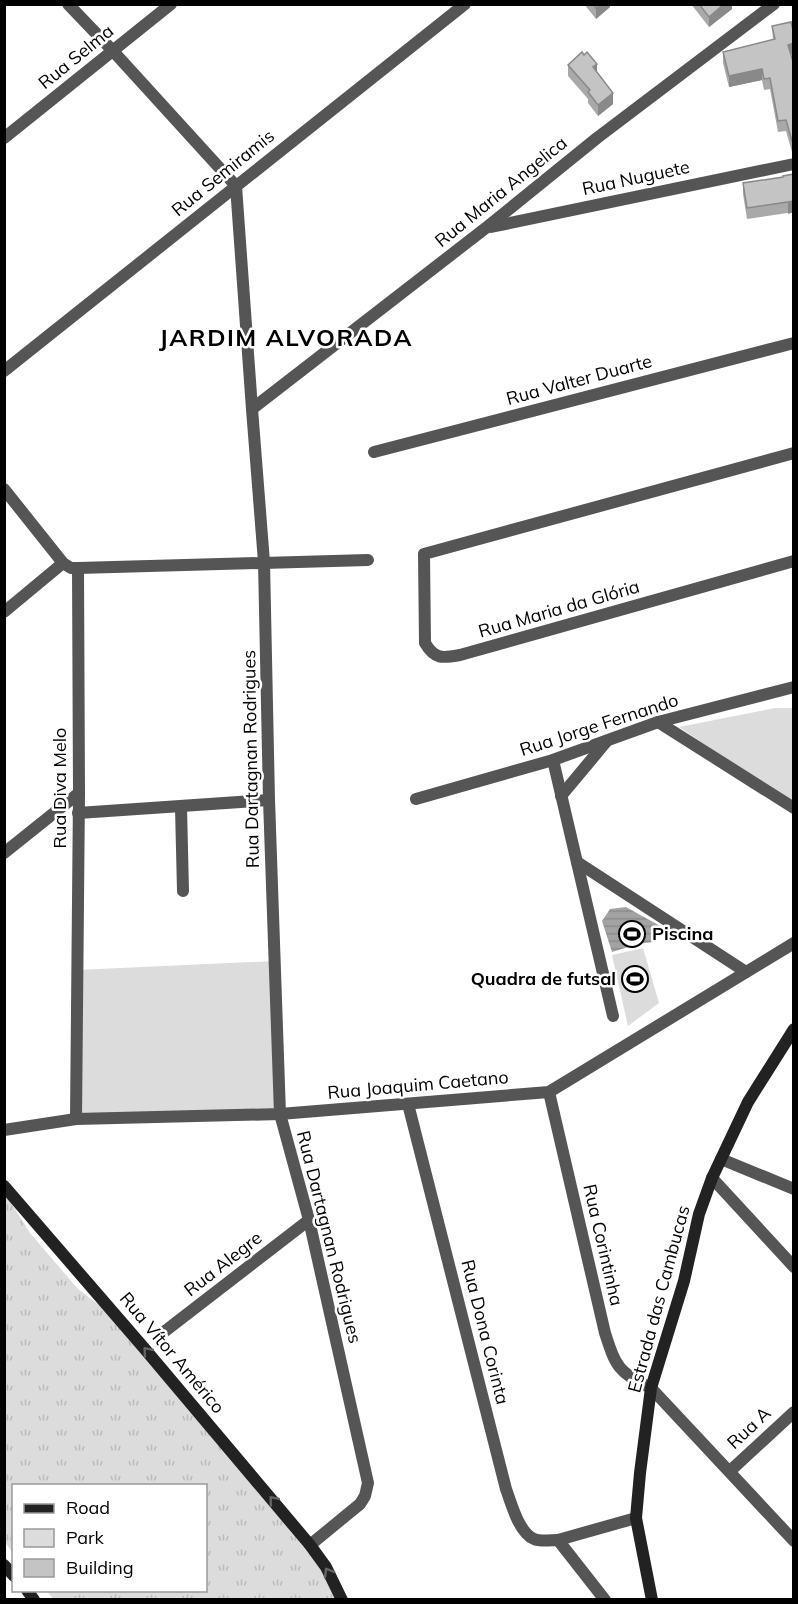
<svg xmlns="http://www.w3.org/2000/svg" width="798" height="1604" viewBox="0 0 798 1604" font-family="Mulish,sans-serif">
<defs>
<pattern id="grass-tufts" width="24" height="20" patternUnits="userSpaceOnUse" patternTransform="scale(1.5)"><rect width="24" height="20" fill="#dcdcdc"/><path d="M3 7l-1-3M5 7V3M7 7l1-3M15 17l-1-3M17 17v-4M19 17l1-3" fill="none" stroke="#bbb"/></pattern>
<pattern id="water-rules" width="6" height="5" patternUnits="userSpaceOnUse" patternTransform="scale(1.5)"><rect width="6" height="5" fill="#a3a3a3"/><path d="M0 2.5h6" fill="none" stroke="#8b8b8b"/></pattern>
</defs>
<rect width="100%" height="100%" fill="#fff"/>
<path fill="url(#grass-tufts)" d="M4,1191l26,42 48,56 29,22 224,268 9,20 -286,1 -7,-9 159,-1v-104h-192l-1,67 -8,-11z"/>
<g fill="#dcdcdc">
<path d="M775,708h18v96l-114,-77z"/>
<path d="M643,948l16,55 -31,23 -16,-71z"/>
<path d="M275,961l5,153 -204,5 1,-149z"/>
</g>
<path fill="url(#water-rules)" d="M626,907l36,20 -9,15 -15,2 -26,8 -10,-31 8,-12z"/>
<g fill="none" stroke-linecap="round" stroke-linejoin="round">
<g stroke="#555" stroke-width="12">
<path d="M68,4l45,47 123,135 16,223 12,153 5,238 11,314 29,106 59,263 -3,13 -5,8 -50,41"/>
<path d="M4,138l167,-134"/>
<path d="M491,227l303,-63"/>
<path d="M4,371l461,-367"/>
<path d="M252,409l235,-182 110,-89 177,-134"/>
<path d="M374,452l420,-109"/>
<path d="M794,453l-370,101 1,89c10,17 18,15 35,12l334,-94"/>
<path d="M4,489l59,74 8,5h7l1,225 -3,326"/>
<path d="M78,568l290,-8"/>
<path d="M4,612l59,-49"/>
<path d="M658,722l136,86"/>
<path d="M553,760l60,256"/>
<path d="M561,796l45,-54"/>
<path d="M416,799l137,-39 105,-38 136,-35"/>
<path d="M181,807l2,84"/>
<path d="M78,813l191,-13"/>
<path d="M4,853l75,-60"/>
<path d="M577,862l169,110"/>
<path d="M549,1092l56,241c11,34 13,39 46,55l143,153"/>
<path d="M408,1104l98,385c5,14 13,44 28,50 7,3 17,1 24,1l47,60"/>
<path d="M4,1130l72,-11 204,-5 269,-22 245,-149"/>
<path d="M721,1159l73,30"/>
<path d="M712,1178l82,89"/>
<path d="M160,1335l149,-115"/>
<path d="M730,1471l64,-59"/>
<path d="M558,1540l78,-22"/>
</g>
<g stroke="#222" stroke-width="12">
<path d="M4,1186l140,162 166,197 16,22 16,33"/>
<path d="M4,1565l10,11"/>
<path d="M27,1590l7,10"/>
<path d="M652,1600l-16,-82 4,-45 11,-85 33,-107 15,-67 13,-36 36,-76 46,-73"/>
</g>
</g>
<g fill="#a9a9a9">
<path d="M584,4h26v3l-14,12z"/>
<path d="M691,4h41v5l-23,18z"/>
<path d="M772,26l19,29 3,10v87h-2l-6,-21 -8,1 -8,-43 -6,1 -2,-10 -33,7 -6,-24v-11l50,-12z"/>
<path d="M568,65l29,8 16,31 -15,12 -10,-13v-4l-20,-23z"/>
<path d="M794,174v38l-47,7 -4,-25v-11l40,-6z"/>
</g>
<g fill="#898989">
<path d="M600,4h10v3l-14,12v-11z"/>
<path d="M724,4h8v5l-23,18v-10z"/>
<path d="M794,43v11l-6,1v-10z"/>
<path d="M597,64v11l-4,-8z"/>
<path d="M762,69v11l-33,7v-11z"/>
<path d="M613,93v11l-15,12v-11z"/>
<path d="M794,201v11l-6,2v-11z"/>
</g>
<g fill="#c4c4c4" stroke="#898989" stroke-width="1.5">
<path d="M593,4h7l-4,4z"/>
<path d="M699,4h25l-15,13z"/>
<path d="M791,22l3,12v9l-6,2 6,20v76h-2l-6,-21 -8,1 -8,-43 -6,1 -2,-10 -33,7 -6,-24 52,-13 -3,-13z"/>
<path d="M582,52l2,3 3,-3 10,12 -4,3 20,26 -15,12 -10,-13 2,-2 -22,-25z"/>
<path d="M794,174v27l-47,7 -4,-25 40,-6v-1z"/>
</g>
<defs><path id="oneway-chevron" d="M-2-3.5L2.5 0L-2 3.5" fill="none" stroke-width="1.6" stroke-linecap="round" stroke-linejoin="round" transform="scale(1.5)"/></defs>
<g stroke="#646464">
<use href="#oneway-chevron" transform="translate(147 1351) rotate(-130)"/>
<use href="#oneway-chevron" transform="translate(273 1500) rotate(-130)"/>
<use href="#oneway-chevron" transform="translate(328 1572) rotate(-120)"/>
</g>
<defs>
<symbol id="stadium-ring" viewBox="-11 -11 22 22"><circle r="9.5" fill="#fff" stroke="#000" stroke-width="1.5"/><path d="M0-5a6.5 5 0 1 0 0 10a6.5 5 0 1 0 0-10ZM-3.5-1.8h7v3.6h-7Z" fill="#000"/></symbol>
</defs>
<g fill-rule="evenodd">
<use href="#stadium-ring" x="617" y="919" width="30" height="30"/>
<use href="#stadium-ring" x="620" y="964" width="30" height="30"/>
</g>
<g text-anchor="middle" stroke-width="5" stroke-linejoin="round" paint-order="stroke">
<g font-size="18" fill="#000" stroke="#fff">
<text transform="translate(76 57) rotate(-39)" y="6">Rua Selma</text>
<text transform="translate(223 173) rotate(-39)" y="6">Rua Semiramis</text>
<text transform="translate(636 178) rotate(-12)" y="6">Rua Nuguete</text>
<text transform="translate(501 192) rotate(-39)" y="6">Rua Maria Angelica</text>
<text transform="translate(579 380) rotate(-15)" y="6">Rua Valter Duarte</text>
<text transform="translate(559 609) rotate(-16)" y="6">Rua Maria da Glória</text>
<text transform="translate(599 725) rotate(-18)" y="6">Rua Jorge Fernando</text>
<text transform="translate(251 759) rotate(-91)" y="6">Rua Dartagnan Rodrigues</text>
<text transform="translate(60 788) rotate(-90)" y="6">Rua Diva Melo</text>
<text transform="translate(418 1085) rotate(-5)" y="6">Rua Joaquim Caetano</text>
<text transform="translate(329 1237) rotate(76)" y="6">Rua Dartagnan Rodrigues</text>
<text transform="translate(603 1245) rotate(77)" y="6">Rua Corintinha</text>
<text transform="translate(223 1264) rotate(-38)" y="6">Rua Alegre</text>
<text transform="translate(659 1299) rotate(-75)" y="6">Estrada das Cambucas</text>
<text transform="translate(485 1332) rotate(76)" y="6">Rua Dona Corinta</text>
<text transform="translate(172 1353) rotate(50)" y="6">Rua Vítor Américo</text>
<text transform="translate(749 1428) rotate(-43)" y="6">Rua A</text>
</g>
<g font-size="18" font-weight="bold" fill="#000" stroke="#fff" text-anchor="start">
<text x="652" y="940">Piscina</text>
<text x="616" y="985" text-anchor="end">Quadra de futsal</text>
</g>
<g font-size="24" font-weight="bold" letter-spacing="1.5" fill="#000" stroke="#fff">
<text x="286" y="346">JARDIM ALVORADA</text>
</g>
</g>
<rect width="798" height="1604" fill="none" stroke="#000000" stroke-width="12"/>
<rect x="12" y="1484" width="195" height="108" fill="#ffffff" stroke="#999999" stroke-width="1.5"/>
<rect x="24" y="1504" width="30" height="9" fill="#222222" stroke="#999999" stroke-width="1.5"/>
<text x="66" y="1514" font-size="18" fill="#000000">Road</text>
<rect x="24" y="1529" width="30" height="18" fill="#dcdcdc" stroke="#999999" stroke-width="1.5"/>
<text x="66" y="1544" font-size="18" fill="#000000">Park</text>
<rect x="24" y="1559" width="30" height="18" fill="#c4c4c4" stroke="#999999" stroke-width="1.5"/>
<text x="66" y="1574" font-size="18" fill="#000000">Building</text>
</svg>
